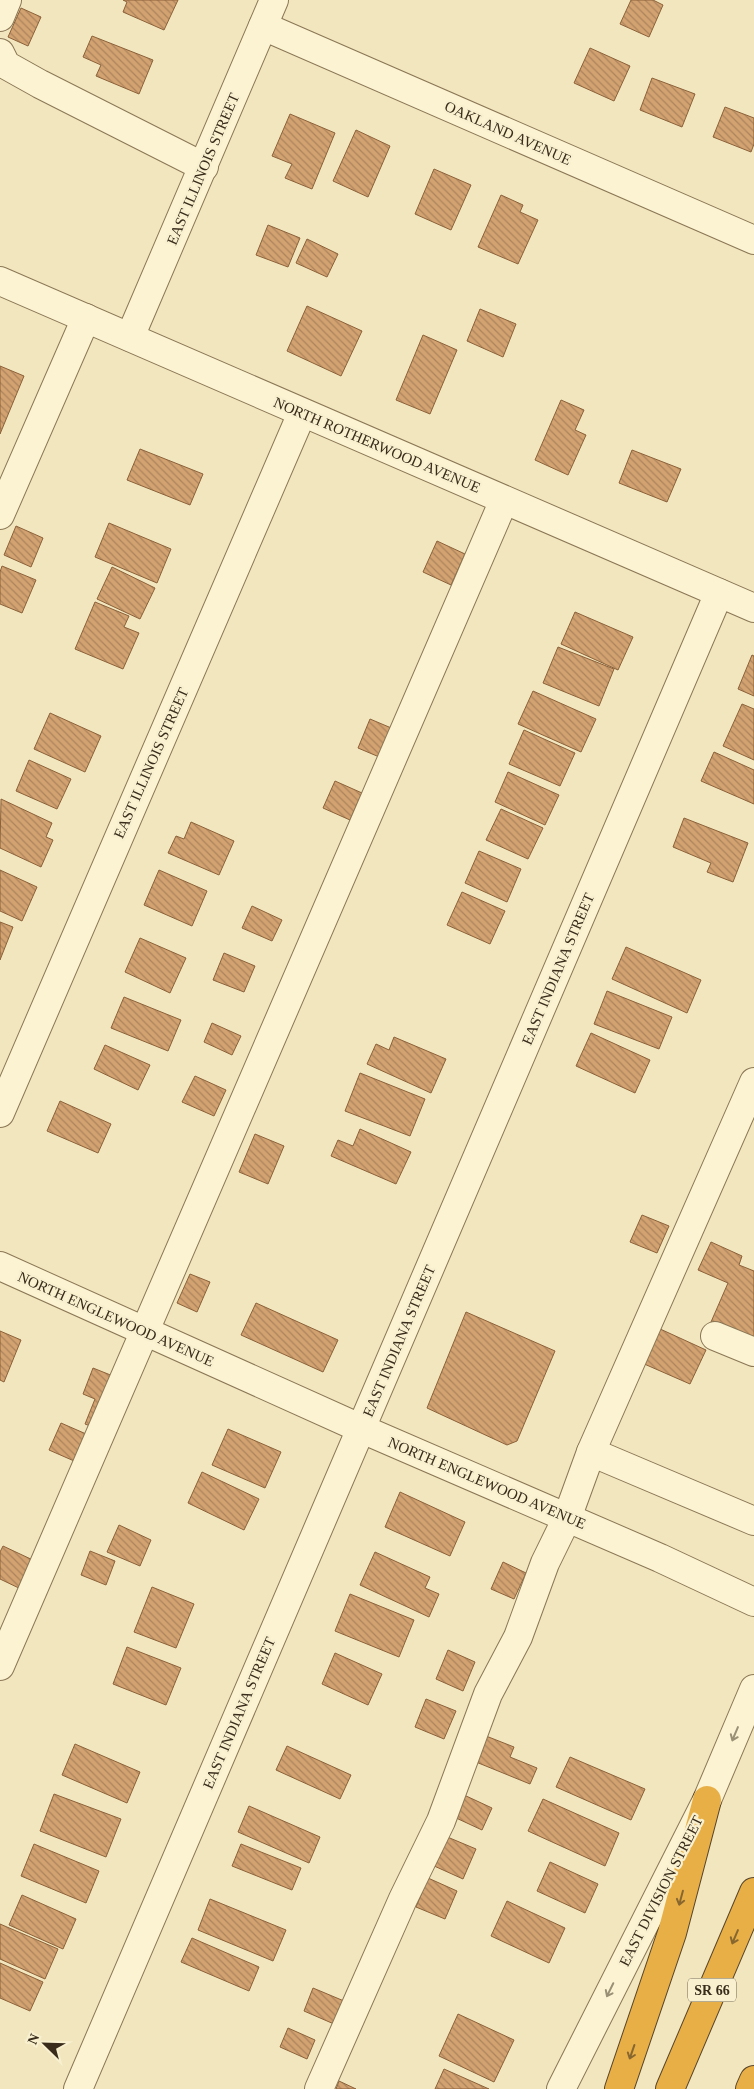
<svg xmlns="http://www.w3.org/2000/svg" width="754" height="2089" viewBox="0 0 754 2089" font-family="Georgia,serif">
<defs>
<pattern id="building-back-hatch" width="6" height="6" patternUnits="userSpaceOnUse" patternTransform="scale(1.25)"><rect width="6" height="6" fill="#d3a271"/><path d="M-1 5l2 2M0 0l6 6M5-1l2 2" fill="none" stroke="#ac845c"/></pattern>
</defs>
<rect width="100%" height="100%" fill="#f1e6be"/>
<g fill="url(#building-back-hatch)" stroke="#8c6139">
<path d="M123,0h55l-14,30 -41,-18 4,-10z"/>
<path d="M631,0h22l10,5 -14,32 -29,-13z"/>
<path d="M21,8l20,9 -13,29 -20,-9z"/>
<path d="M92,36l61,24 -14,34 -43,-18 5,-11 -18,-8z"/>
<path d="M590,48l40,18 -16,35 -40,-18z"/>
<path d="M652,78l43,16 -13,33 -42,-17z"/>
<path d="M725,107l29,11v26l-3,8 -38,-15z"/>
<path d="M290,114l45,19 -23,56 -27,-11 7,-14 -20,-8z"/>
<path d="M356,130l34,16 -22,51 -35,-16z"/>
<path d="M434,169l37,16 -20,45 -36,-16z"/>
<path d="M501,195l22,10 -3,7 18,8 -20,44 -40,-17z"/>
<path d="M268,225l32,13 -12,29 -32,-12z"/>
<path d="M307,239l31,15 -11,23 -31,-14z"/>
<path d="M307,306l55,25 -21,45 -54,-25z"/>
<path d="M480,309l36,15 -13,33 -36,-16z"/>
<path d="M423,335l34,15 -27,64 -34,-14z"/>
<path d="M0,366l24,10 -24,58z"/>
<path d="M561,400l23,10 -9,20 11,5 -18,40 -33,-15z"/>
<path d="M140,449l63,25 -13,31 -63,-25z"/>
<path d="M632,450l49,19 -14,33 -48,-19z"/>
<path d="M109,523l62,26 -14,34 -62,-26z"/>
<path d="M16,526l27,12 -12,29 -27,-12z"/>
<path d="M437,541l28,13 -14,31 -28,-13z"/>
<path d="M2,566l34,14 -14,33 -22,-9v-32z"/>
<path d="M112,567l43,21 -15,31 -43,-20z"/>
<path d="M95,602l34,14 -5,11 15,6 -16,36 -48,-20z"/>
<path d="M575,612l58,25 -15,33 -57,-26z"/>
<path d="M558,647l56,22 -15,37 -56,-23z"/>
<path d="M752,655l2,1v40l-16,-7z"/>
<path d="M533,691l63,28 -15,33 -63,-28z"/>
<path d="M742,704l12,5v51l-31,-14z"/>
<path d="M50,713l51,23 -16,36 -51,-23z"/>
<path d="M370,719l26,11 -12,29 -26,-11z"/>
<path d="M524,730l51,23 -15,33 -51,-22z"/>
<path d="M714,752l40,18v34l-53,-23z"/>
<path d="M29,760l42,19 -14,30 -41,-18z"/>
<path d="M508,772l51,23 -14,30 -50,-23z"/>
<path d="M335,781l27,12 -12,27 -27,-12z"/>
<path d="M1,799l51,24 -6,14 7,3 -12,27 -41,-19z"/>
<path d="M501,809l42,19 -15,31 -42,-19z"/>
<path d="M684,818l64,25 -15,39 -26,-10 4,-9 -38,-16z"/>
<path d="M191,822l43,19 -15,34 -51,-22 8,-17 8,3z"/>
<path d="M479,851l42,18 -14,33 -42,-19z"/>
<path d="M0,870l37,17 -15,34 -22,-10z"/>
<path d="M159,870l48,21 -15,35 -48,-21z"/>
<path d="M462,892l43,19 -15,33 -43,-19z"/>
<path d="M252,906l30,14 -10,21 -30,-13z"/>
<path d="M0,922l13,5 -13,33z"/>
<path d="M140,938l46,20 -16,35 -45,-21z"/>
<path d="M626,947l75,33 -14,33 -75,-34z"/>
<path d="M224,953l31,13 -11,26 -31,-12z"/>
<path d="M607,991l65,26 -13,32 -65,-25z"/>
<path d="M124,997l57,23 -13,31 -57,-23z"/>
<path d="M212,1023l29,13 -9,19 -28,-13z"/>
<path d="M591,1033l59,27 -15,33 -59,-27z"/>
<path d="M394,1037l52,22 -15,34 -64,-29 9,-20 13,6z"/>
<path d="M105,1045l45,20 -12,25 -44,-21z"/>
<path d="M360,1073l65,26 -15,37 -65,-25z"/>
<path d="M195,1076l31,14 -12,26 -32,-14z"/>
<path d="M60,1101l51,23 -13,29 -51,-22z"/>
<path d="M360,1129l51,23 -15,32 -65,-28 7,-16 15,6z"/>
<path d="M255,1134l29,12 -16,38 -29,-12z"/>
<path d="M642,1215l27,11 -12,27 -27,-11z"/>
<path d="M711,1242l31,14 -3,9 15,6v71l-43,-20 17,-39 -30,-13z"/>
<path d="M190,1274l20,8 -13,30 -20,-9z"/>
<path d="M256,1303l82,37 -15,32 -82,-37z"/>
<path d="M466,1312l89,39 -38,90 -10,4 -80,-37z"/>
<path d="M658,1328l48,22 -16,34 -48,-21z"/>
<path d="M0,1331l21,9 -17,42 -4,-2z"/>
<path d="M93,1368l25,10 -20,51 -13,-5 10,-25 -12,-5z"/>
<path d="M61,1423l32,14 -12,27 -32,-14z"/>
<path d="M228,1429l53,23 -16,36 -53,-23z"/>
<path d="M202,1472l57,27 -15,31 -56,-27z"/>
<path d="M400,1492l65,30 -15,34 -65,-29z"/>
<path d="M119,1525l32,15 -11,26 -33,-14z"/>
<path d="M3,1546l32,15 -12,29 -23,-11v-27z"/>
<path d="M90,1551l25,10 -9,24 -25,-10z"/>
<path d="M375,1552l55,25 -5,11 14,6 -10,23 -69,-32z"/>
<path d="M503,1562l23,11 -12,26 -23,-10z"/>
<path d="M152,1587l42,17 -18,44 -42,-16z"/>
<path d="M350,1594l64,26 -15,37 -64,-26z"/>
<path d="M127,1647l54,21 -15,37 -53,-21z"/>
<path d="M448,1650l27,12 -12,29 -27,-12z"/>
<path d="M335,1653l47,21 -14,31 -46,-21z"/>
<path d="M426,1699l30,12 -12,28 -29,-12z"/>
<path d="M486,1736l28,11 -4,10 27,11 -7,16 -54,-22z"/>
<path d="M75,1744l65,28 -13,31 -65,-28z"/>
<path d="M287,1746l64,29 -11,24 -64,-29z"/>
<path d="M570,1757l75,32 -14,31 -75,-33z"/>
<path d="M54,1794l67,25 -15,38 -66,-26z"/>
<path d="M464,1795l28,13 -10,22 -28,-13z"/>
<path d="M543,1799l76,34 -14,33 -77,-35z"/>
<path d="M249,1806l71,31 -11,26 -71,-31z"/>
<path d="M445,1836l31,13 -13,30 -31,-14z"/>
<path d="M34,1844l65,27 -13,32 -65,-27z"/>
<path d="M241,1844l60,24 -9,22 -60,-24z"/>
<path d="M550,1862l48,22 -13,29 -48,-22z"/>
<path d="M428,1878l29,13 -12,28 -29,-12z"/>
<path d="M22,1895l54,24 -13,30 -54,-24z"/>
<path d="M210,1899l76,31 -13,31 -75,-31z"/>
<path d="M507,1901l58,27 -16,35 -58,-27z"/>
<path d="M0,1924l58,25 -13,30 -45,-20z"/>
<path d="M192,1938l67,29 -10,24 -68,-29z"/>
<path d="M0,1963l43,19 -13,29 -30,-13z"/>
<path d="M313,1988l31,13 -10,23 -30,-13z"/>
<path d="M458,2014l56,26 -20,42 -55,-26z"/>
<path d="M288,2028l27,12 -8,19 -27,-12z"/>
<path d="M444,2069l45,20h-54z"/>
<path d="M339,2081l17,8h-20z"/>
</g>
<g fill="none" stroke-linecap="round" stroke-linejoin="round">
<defs>
<g id="minor">
<path d="M0,17l7,-17"/>
<path d="M263,26l491,214"/>
<path d="M0,53l6,12 34,19 164,83"/>
<path d="M0,281l754,327"/>
<path d="M130,337l144,-337"/>
<path d="M0,515l86,-197"/>
<path d="M0,1113l302,-700"/>
<path d="M0,1266l362,163 298,129 94,44"/>
<path d="M715,1336l39,16"/>
<path d="M591,1452l163,69"/>
<path d="M0,1666l504,-1166"/>
<path d="M78,2089l641,-1496"/>
<path d="M319,2089l84,-190 38,-78 47,-127 30,-57 27,-74 22,-45 24,-66 163,-370"/>
<path d="M561,2089l146,-289 47,-111"/>
</g>
<g id="highway">
<path d="M619,2089l53,-156 35,-133"/>
<path d="M670,2089l84,-197"/>
<path d="M750,2089l4,-9"/>
</g>
</defs>
<use href="#minor" stroke="#8b7755" stroke-width="30"/>
<use href="#highway" stroke="#58442a" stroke-width="30"/>
<use href="#minor" stroke="#fbf3d2" stroke-width="28"/>
<use href="#highway" stroke="#e8af47" stroke-width="28"/>
</g>
<defs><path id="oneway-shaft" d="M-6 0H5M1.5-3L5.5 0L1.5 3" fill="none" stroke-width="1.6" stroke-linecap="round" stroke-linejoin="round" transform="scale(1.25)"/></defs>
<g stroke="#9a9076">
<use href="#oneway-shaft" transform="translate(735 1734) rotate(113)"/>
<use href="#oneway-shaft" transform="translate(610 1990) rotate(116)"/>
</g>
<g stroke="#88672f">
<use href="#oneway-shaft" transform="translate(681 1898) rotate(105)"/>
<use href="#oneway-shaft" transform="translate(735 1937) rotate(113)"/>
<use href="#oneway-shaft" transform="translate(632 2052) rotate(109)"/>
</g>
<g text-anchor="middle" stroke-width="4.5" stroke-linejoin="round" paint-order="stroke">
<rect fill="#f8f0cf" stroke="#726751" stroke-width="1" x="688" y="1978.5" width="48" height="23" rx="4"/>
<g font-size="14" font-weight="bold" fill="#392c1b">
<text x="712" y="1995">SR 66</text>
</g>
<g font-size="15" fill="#392c1b" stroke="#f8f0cf">
<text transform="translate(508 133) rotate(24)" y="5">OAKLAND AVENUE</text>
<text transform="translate(203 169) rotate(-67)" y="5">EAST ILLINOIS STREET</text>
<text transform="translate(377 445) rotate(23)" y="5">NORTH ROTHERWOOD AVENUE</text>
<text transform="translate(151 763) rotate(-66)" y="5">EAST ILLINOIS STREET</text>
<text transform="translate(558 969) rotate(-67)" y="5">EAST INDIANA STREET</text>
<text transform="translate(116 1319) rotate(24)" y="5">NORTH ENGLEWOOD AVENUE</text>
<text transform="translate(399 1341) rotate(-67)" y="5">EAST INDIANA STREET</text>
<text transform="translate(487 1483) rotate(23)" y="5">NORTH ENGLEWOOD AVENUE</text>
<text transform="translate(239 1713) rotate(-67)" y="5">EAST INDIANA STREET</text>
<text transform="translate(661 1891) rotate(-63)" y="5">EAST DIVISION STREET</text>
</g>
</g>
<g transform="translate(45 2044) rotate(293)" stroke="#f8f0cf" stroke-width="4" paint-order="stroke">
<path d="M0-4L9 19L0 12L-9 19Z" fill="#392c1b"/>
<text y="-8" font-size="14" font-weight="bold" text-anchor="middle" fill="#392c1b">N</text>
</g>
</svg>
